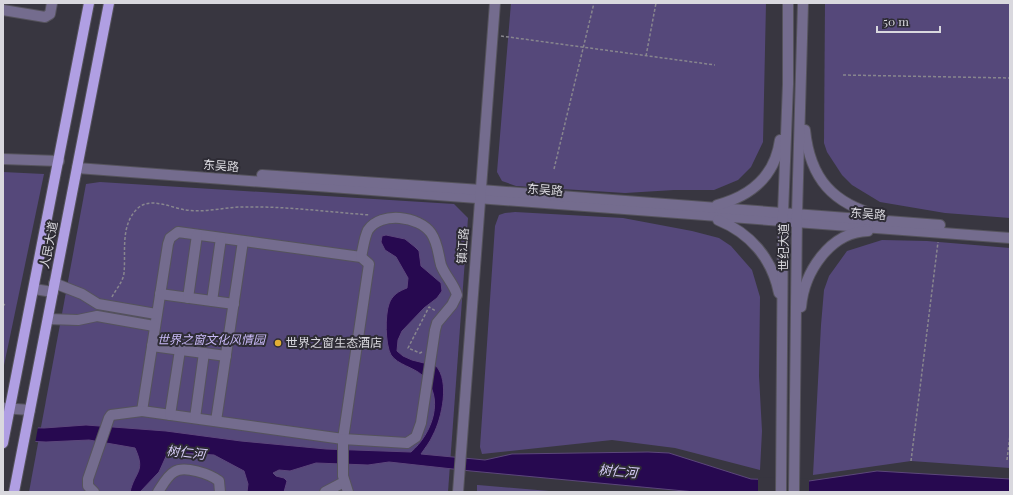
<svg xmlns="http://www.w3.org/2000/svg" width="1013" height="495" viewBox="0 0 1013 495" font-family="'Playfair Display','Noto Sans SC',serif">
<rect width="100%" height="100%" fill="#383640"/>
<g fill="#55487a">
<path d="M511,3h255l-3,139 -12,25 -13,13 -24,10h-40l-49,3 -109,-7 -14,-5 -5,-9z"/>
<path d="M825,3h185v215l-65,-5 -65,-11 -28,-17 -10,-10 -15,-23 -3,-9z"/>
<path d="M3,172l41,2 -41,196z"/>
<path d="M100,182l354,22 14,14 -20,274h-419l57,-308z"/>
<path d="M515,212l108,6 69,13 27,7 12,8 21,24 8,27 -1,79 3,55 -2,39 -85,-22 -63,-8 -130,14 -2,-7 15,-221 4,-11 6,-2z"/>
<path d="M882,240l45,1 83,7v220l-99,-7 -98,14 8,-150 3,-35 5,-14 18,-25z"/>
<path d="M477,485h1l83,7h-84z"/>
</g>
<path fill="#270950" stroke="#5c477b" d="M386,235l19,4 10,8 4,4 2,15 20,17 1,8 -5,7 -13,10 -22,23 -4,9 -1,11 6,5 9,4 24,6c14,15 6,52 -3,69 -3,7 -8,13 -12,19l64,6 27,-6 136,-2 21,1 82,26 58,2 68,-10 133,8v13h-315l-224,-21 -82,-9 -21,3 -52,-2 -26,8 -11,-1 -6,3 3,3 8,2 3,3 -3,11h-37l1,-8 -4,-13 -30,-16 -46,-3 -9,20 -19,20h-10c5,-21 16,-20 5,-44l-46,-8 -43,2 -43,-2v-13l41,1 42,-3 80,6 75,10 85,8 85,3c21,-18 35,-55 11,-77 -9,-8 -24,-10 -31,-20 -6,-11 -6,-40 -2,-51 3,-9 10,-13 18,-16l1,-10 -12,-21 -11,-7 -4,-8 1,-6z"/>
<g fill="#383640">
<path d="M3,425l35,2 -3,17 -32,-2z"/>
<path d="M758,477l51,2v13h-51z"/>
</g>
<g fill="none" stroke-linecap="round" stroke-linejoin="round">
<defs>
<g id="minor">
<path d="M3,10l42,7 5,-3 2,-11"/>
<path d="M805,130c5,49 28,74 75,86"/>
<path d="M3,159l56,2"/>
<path d="M77,168l933,70"/>
<path d="M262,175l219,15 459,35"/>
<path d="M717,205c34,-9 58,-29 63,-65"/>
<path d="M718,220c32,13 54,38 61,73"/>
<path d="M178,232l183,25 8,7 -26,175 -201,-28 26,-167 2,-6z"/>
<path d="M54,283l28,11 16,10 58,10"/>
<path d="M34,289l19,3"/>
<path d="M160,294l74,10"/>
<path d="M188,298l9,-63"/>
<path d="M212,301l9,-63"/>
<path d="M801,307c3,-35 29,-75 67,-76"/>
<path d="M48,319l30,1 19,-4 57,10"/>
<path d="M152,346l74,10"/>
<path d="M3,408l27,2"/>
<path d="M170,415l10,-65"/>
<path d="M195,418l9,-65"/>
<path d="M216,421l27,-180"/>
<path d="M94,492l-6,-6v-7l21,-61 2,-3 31,-4"/>
<path d="M158,492c4,-6 9,-16 16,-20 10,-7 36,2 45,9l1,11"/>
<path d="M325,492l19,-10"/>
<path d="M348,492l-5,-16v-37l64,4 9,-6 5,-14 14,-93 2,-7 15,-18 5,-10c-3,-11 -12,-19 -16,-30 -3,-11 -3,-22 -10,-32 -12,-17 -50,-22 -63,-3 -4,8 -5,19 -7,27"/>
<path d="M458,492l37,-489"/>
<path d="M781,492l2,-279 5,-129v-81"/>
<path d="M794,492l3,-278 6,-211"/>
</g>
<g id="major">
<path d="M3,443l86,-440"/>
<path d="M14,492l95,-489"/>
</g>
</defs>
<use href="#minor" stroke="#55535c" stroke-width="12"/>
<use href="#major" stroke="#55535c" stroke-width="12"/>
<g stroke="#88868e" stroke-width="1.5" stroke-dasharray="3 2" stroke-linecap="butt">
<path d="M501,36l214,29"/>
<path d="M646,56l10,-53"/>
<path d="M843,75l167,3"/>
<path d="M554,169l40,-166"/>
<path d="M112,297c4,-8 11,-15 12,-24 2,-21 -4,-47 13,-64 13,-13 34,-1 49,1 20,3 38,-3 57,-3 42,-1 85,5 127,8"/>
<path d="M3,304l2,1"/>
<path d="M422,352l-2,1 -12,-5 21,-41 7,4"/>
<path d="M1007,460l3,-25"/>
<path d="M911,461l27,-219"/>
</g>
<use href="#minor" stroke="#746c8e" stroke-width="10"/>
<use href="#major" stroke="#b09fe3" stroke-width="10"/>
</g>
<circle fill="#e1af34" stroke="#2e2c35" stroke-width="1.5" cx="278" cy="343" r="4"/>
<g text-anchor="middle" stroke-width="4" stroke-linejoin="round" paint-order="stroke">
<g font-size="12" fill="#d9d8de" stroke="#2e2c35">
<text transform="translate(221 166) rotate(4)" y="4">东吴路</text>
<text transform="translate(545 190) rotate(4)" y="4">东吴路</text>
<text transform="translate(868 214) rotate(4)" y="4">东吴路</text>
<text transform="translate(49 245) rotate(-79)" y="4">人民大道</text>
<text transform="translate(463 246) rotate(-86)" y="4">镇江路</text>
<text transform="translate(784 247) rotate(-90)" y="4">世纪大道</text>
</g>
<g font-size="12" font-style="italic" fill="#c9baf8" stroke="#2e2c35">
<text x="211" y="344">世界之窗文化风情园</text>
</g>
<g font-size="12" fill="#d9d8de" stroke="#2e2c35" text-anchor="start">
<text x="286" y="347">世界之窗生态酒店</text>
</g>
<g font-size="13" font-style="italic" fill="#d8cef9" stroke="#2e2c35">
<text transform="translate(186 452) rotate(6)" y="5">树仁河</text>
<text transform="translate(618 471) rotate(5)" y="5">树仁河</text>
</g>
</g>
<rect width="1013" height="495" fill="none" stroke="#d9d8de" stroke-width="8"/>
<path d="M877 26v6h63v-6" fill="none" stroke="#d9d8de" stroke-width="2"/>
<text x="883" y="26" font-size="12" fill="#d9d8de" stroke="#2e2c35" stroke-width="3" paint-order="stroke">50 m</text>
</svg>
